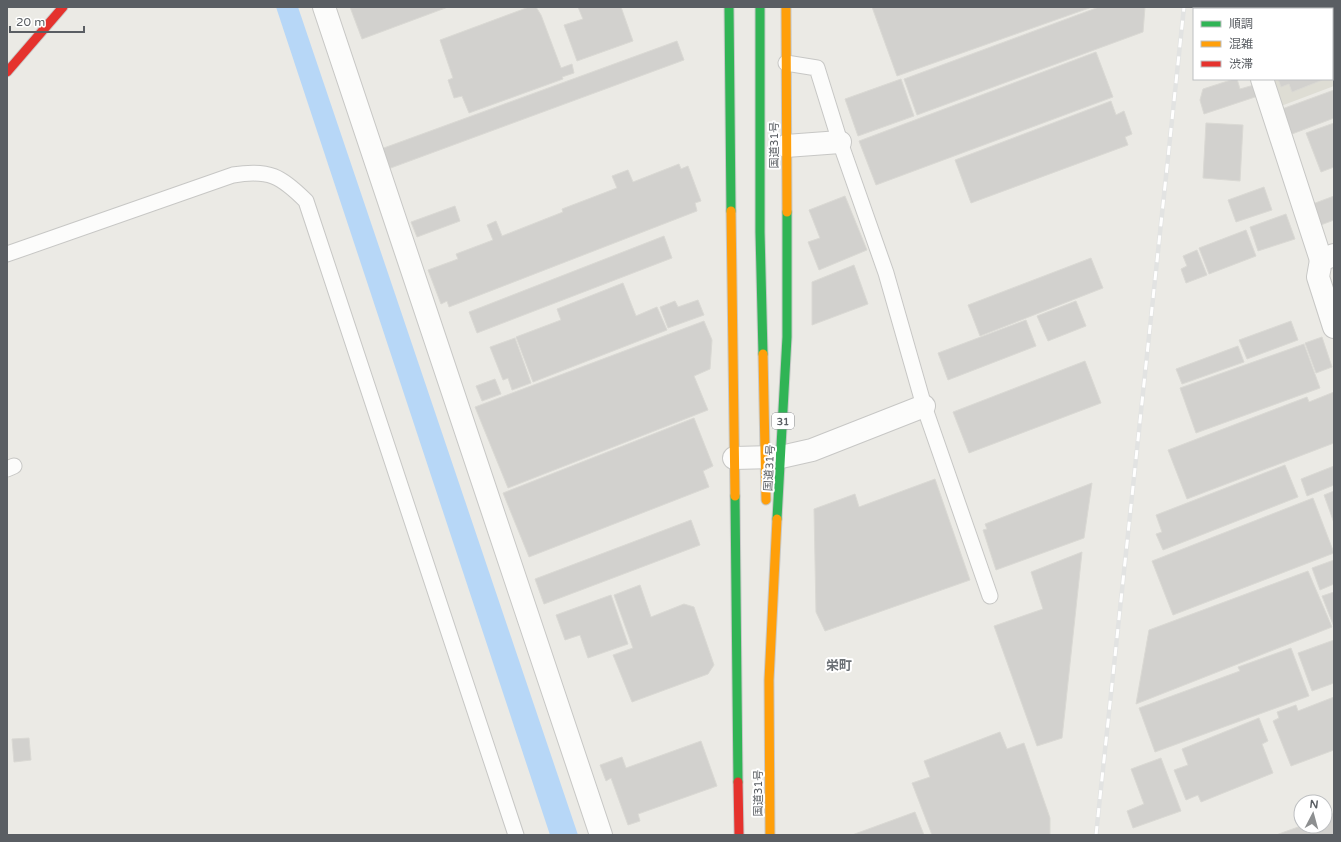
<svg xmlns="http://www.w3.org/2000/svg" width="1341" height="842" viewBox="0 0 1341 842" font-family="'Varela Round','Noto Sans JP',sans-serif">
<rect width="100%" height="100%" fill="#ebeae5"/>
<path fill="#deddd4" d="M1317,7h17v79l-53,20 -8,-27h59v-70h-20z"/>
<path fill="#b7d7f7" d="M276,7h22l280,828h-28z"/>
<g fill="#d2d1ce" stroke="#dad9d4">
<path d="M350,7h98l-86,32z"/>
<path d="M529,7h7l5,8 20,53 11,-4 2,9 -12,4 1,2 -94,34 -7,-17 -8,2 -6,-18 5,-2 -13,-38z"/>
<path d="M578,7h43l12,34 -56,20 -13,-36 19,-6z"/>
<path d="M872,7h220l-195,69z"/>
<path d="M1099,7h46l-2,25 -226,83 -13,-36z"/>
<path d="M1257,7h31l-2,2h-28z"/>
<path d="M1334,40v36h-2v-35z"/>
<path d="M677,41l7,19 -296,109 -7,-20z"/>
<path d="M1096,52l17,45 -237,88 -17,-44z"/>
<path d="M901,79l13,37 -56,20 -13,-37z"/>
<path d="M1234,79h3l3,10 14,-4 4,11 -54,18 -4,-14 3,-11z"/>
<path d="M1278,79h47l-33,13 -3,-8 -8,3z"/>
<path d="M1334,90v28l-42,16 -10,-25z"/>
<path d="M1111,101l5,14 8,-4 8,23 -7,3 3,8 -157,58 -16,-43z"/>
<path d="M1206,123l37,2 -3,56 -37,-3z"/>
<path d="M1334,123v44l-13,5 -15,-39z"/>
<path d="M679,164l2,5 7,-3 13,35 -6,2 2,8 -248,96 -2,-6 -6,3 -13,-34 30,-11 -2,-5 37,-14 -6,-15 9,-4 6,15 61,-24 -1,-3 55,-21 -5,-12 16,-6 5,12z"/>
<path d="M1264,187l8,23 -36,12 -8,-22z"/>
<path d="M845,196l22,54 -48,20 -11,-28 12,-4 -11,-28z"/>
<path d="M1334,196v24l-16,6 -8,-21z"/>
<path d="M455,206l5,15 -43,16 -6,-15z"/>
<path d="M1286,214l9,25 -37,12 -8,-24z"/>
<path d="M1246,230l10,26 -47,18 -10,-26z"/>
<path d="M664,236l8,22 -195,75 -8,-21z"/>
<path d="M1197,250l10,25 -21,8 -5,-14 6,-3 -4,-10z"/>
<path d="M1091,258l12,30 -123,48 -12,-31z"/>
<path d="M854,265l14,39 -56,21v-43z"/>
<path d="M623,283l13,33 21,-9 10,23 -134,52 -17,-45 45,-17 -4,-11z"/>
<path d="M698,300l6,15 -36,13 -8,-21 15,-6 3,6z"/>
<path d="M1076,301l10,25 -38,15 -11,-25z"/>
<path d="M1026,320l10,26 -88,34 -10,-27z"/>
<path d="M704,321l8,19 -2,29 -16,7 14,34 -200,78 -33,-81z"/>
<path d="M1291,321l7,19 -51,19 -8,-19z"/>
<path d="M1322,337l10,30 -16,6 -11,-30z"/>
<path d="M515,338l16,45 -19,7 -4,-12 -5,2 -13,-33z"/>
<path d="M1304,344l16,44 -124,45 -16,-45z"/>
<path d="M1238,346l6,16 -62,22 -6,-15z"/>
<path d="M1085,361l16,42 -132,50 -16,-41z"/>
<path d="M495,379l6,15 -19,7 -6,-15z"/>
<path d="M1334,392v51l-147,56 -19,-49 139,-53 2,5z"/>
<path d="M694,418l19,48 -10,5 6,16 -180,70 -26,-64z"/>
<path d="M1285,465l13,32 -135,53 -7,-16 6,-2 -6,-17z"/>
<path d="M1334,466v19l-27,11 -6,-17z"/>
<path d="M935,479l35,101 -145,51 -9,-19 -2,-103 41,-15 4,13z"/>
<path d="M1092,483l-8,55 -88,32 -13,-40 4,-1 -2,-5z"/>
<path d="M1334,491v32l-10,-28z"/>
<path d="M1313,498l21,55 -161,62 -21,-54z"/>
<path d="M691,520l9,25 -156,59 -9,-25z"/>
<path d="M1082,552l-20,186 -25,8 -43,-120 49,-17 -12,-37z"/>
<path d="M1334,560v24l-14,6 -8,-22z"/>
<path d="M1308,571l24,56 -196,77 13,-74z"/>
<path d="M640,585l11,32 33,-13 10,3 20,58 -6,9 -76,28 -19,-47 20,-7 -19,-53z"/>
<path d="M1334,592v35l-12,-31z"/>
<path d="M611,595l17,49 -40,14 -8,-23 -15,5 -9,-25z"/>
<path d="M1334,640v43l-22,8 -14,-38z"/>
<path d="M1291,648l18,48 -154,56 -16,-44 101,-37 -2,-4z"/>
<path d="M1334,697v53l-43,16 -18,-45 6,-3 -2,-6 19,-7 2,6z"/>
<path d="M1259,718l9,23 -6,3 11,29 -72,29 -3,-7 -12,5 -12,-30 14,-5 -6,-16z"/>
<path d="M1000,732l7,17 17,-6 26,75v17h-118l-20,-52 18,-6 -6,-16z"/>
<path d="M29,738l2,22 -17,2 -2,-23z"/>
<path d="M701,741l16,45 -79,28 2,7 -12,4 -17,-47 -5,3 -6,-16 22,-8 4,11z"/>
<path d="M1161,758l20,53 -48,17 -6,-17 17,-7 -13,-35z"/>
<path d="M915,812l9,23h-72z"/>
<path d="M1334,813v22h-58l25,-9h24v-10z"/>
</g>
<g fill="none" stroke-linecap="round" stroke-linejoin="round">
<defs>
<g id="lane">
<path d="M786,63l31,5 23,74 46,131 38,133 66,190"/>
<path d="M7,254l226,-79c36,-6 48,1 73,26l210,634"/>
<path d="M7,469l7,-3"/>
</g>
<g id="street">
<path d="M324,7l277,828"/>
<path d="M1262,79l59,181"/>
<path d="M786,146l54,-4"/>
<path d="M1334,255l-13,5 -3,17 16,50"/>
<path d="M734,458l47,-1 31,-7 112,-44"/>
</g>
<g id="fast">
<path d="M729,7l2,204"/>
<path d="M760,7v225l3,122"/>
<path d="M735,496l3,286"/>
<path d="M777,519l10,-182v-125"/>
</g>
<g id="slow">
<path d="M786,7l1,205"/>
<path d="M731,211l4,285"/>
<path d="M763,354l3,146"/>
<path d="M770,835l-1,-155 8,-161"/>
</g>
<g id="jam">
<path d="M7,72l56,-65"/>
<path d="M738,782l1,53"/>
</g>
</defs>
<use href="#lane" stroke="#c7c7c5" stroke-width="17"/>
<use href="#street" stroke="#c7c7c5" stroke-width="24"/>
<use href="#fast" stroke="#c7c8c7" stroke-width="11"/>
<use href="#slow" stroke="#c7c8c7" stroke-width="11"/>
<use href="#jam" stroke="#c7c8c7" stroke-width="11"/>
<use href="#lane" stroke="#fcfcfb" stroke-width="15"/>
<use href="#street" stroke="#fcfcfb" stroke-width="22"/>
<use href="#fast" stroke="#30b455" stroke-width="9"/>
<use href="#slow" stroke="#ff9f0a" stroke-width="9"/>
<use href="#jam" stroke="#e5322d" stroke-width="9"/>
<defs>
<path id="rail" d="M1096,835l88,-828"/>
</defs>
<use href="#rail" stroke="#e2e3e2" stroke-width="4.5"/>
<use href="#rail" stroke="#fff" stroke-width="3" stroke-dasharray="9" stroke-linecap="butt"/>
</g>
<g text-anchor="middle" stroke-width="4" stroke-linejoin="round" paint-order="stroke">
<rect fill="#fff" stroke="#8c8e92" stroke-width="1" x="772" y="413" width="22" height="16" rx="3"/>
<g font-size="10" font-weight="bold" fill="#5a5e63">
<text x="783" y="425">31</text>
</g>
<g font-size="11" fill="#5a5e63" stroke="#fff">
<text transform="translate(774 145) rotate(-90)" y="4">国道31号</text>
<text transform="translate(769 468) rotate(-87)" y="4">国道31号</text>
<text transform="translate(758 793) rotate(-90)" y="4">国道31号</text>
</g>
<g font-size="13" font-weight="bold" fill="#6b7075" stroke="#fff">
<text x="839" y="670">栄町</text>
</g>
</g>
<rect width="1341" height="842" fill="none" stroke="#5a5e63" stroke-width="16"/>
<rect x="1193" y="8" width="140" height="72" fill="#ffffff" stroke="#bdbfc1"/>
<rect x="1201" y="21" width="20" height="6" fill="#30b455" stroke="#bdbfc1"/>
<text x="1229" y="28" font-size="12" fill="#5a5e63">順調</text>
<rect x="1201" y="41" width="20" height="6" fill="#ff9f0a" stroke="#bdbfc1"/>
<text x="1229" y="48" font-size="12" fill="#5a5e63">混雑</text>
<rect x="1201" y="61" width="20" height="6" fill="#e5322d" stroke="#bdbfc1"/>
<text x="1229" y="68" font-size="12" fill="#5a5e63">渋滞</text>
<g transform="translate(1313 814) rotate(6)"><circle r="19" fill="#ffffff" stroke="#bdbfc1"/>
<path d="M0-3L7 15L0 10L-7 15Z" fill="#8d8f90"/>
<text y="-6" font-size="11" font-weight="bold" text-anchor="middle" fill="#5a5e63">N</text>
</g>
<path d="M10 26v6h74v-6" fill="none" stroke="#5a5e63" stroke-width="2"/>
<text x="16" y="26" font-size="12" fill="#5a5e63" stroke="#ffffff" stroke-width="3" paint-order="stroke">20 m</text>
</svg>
